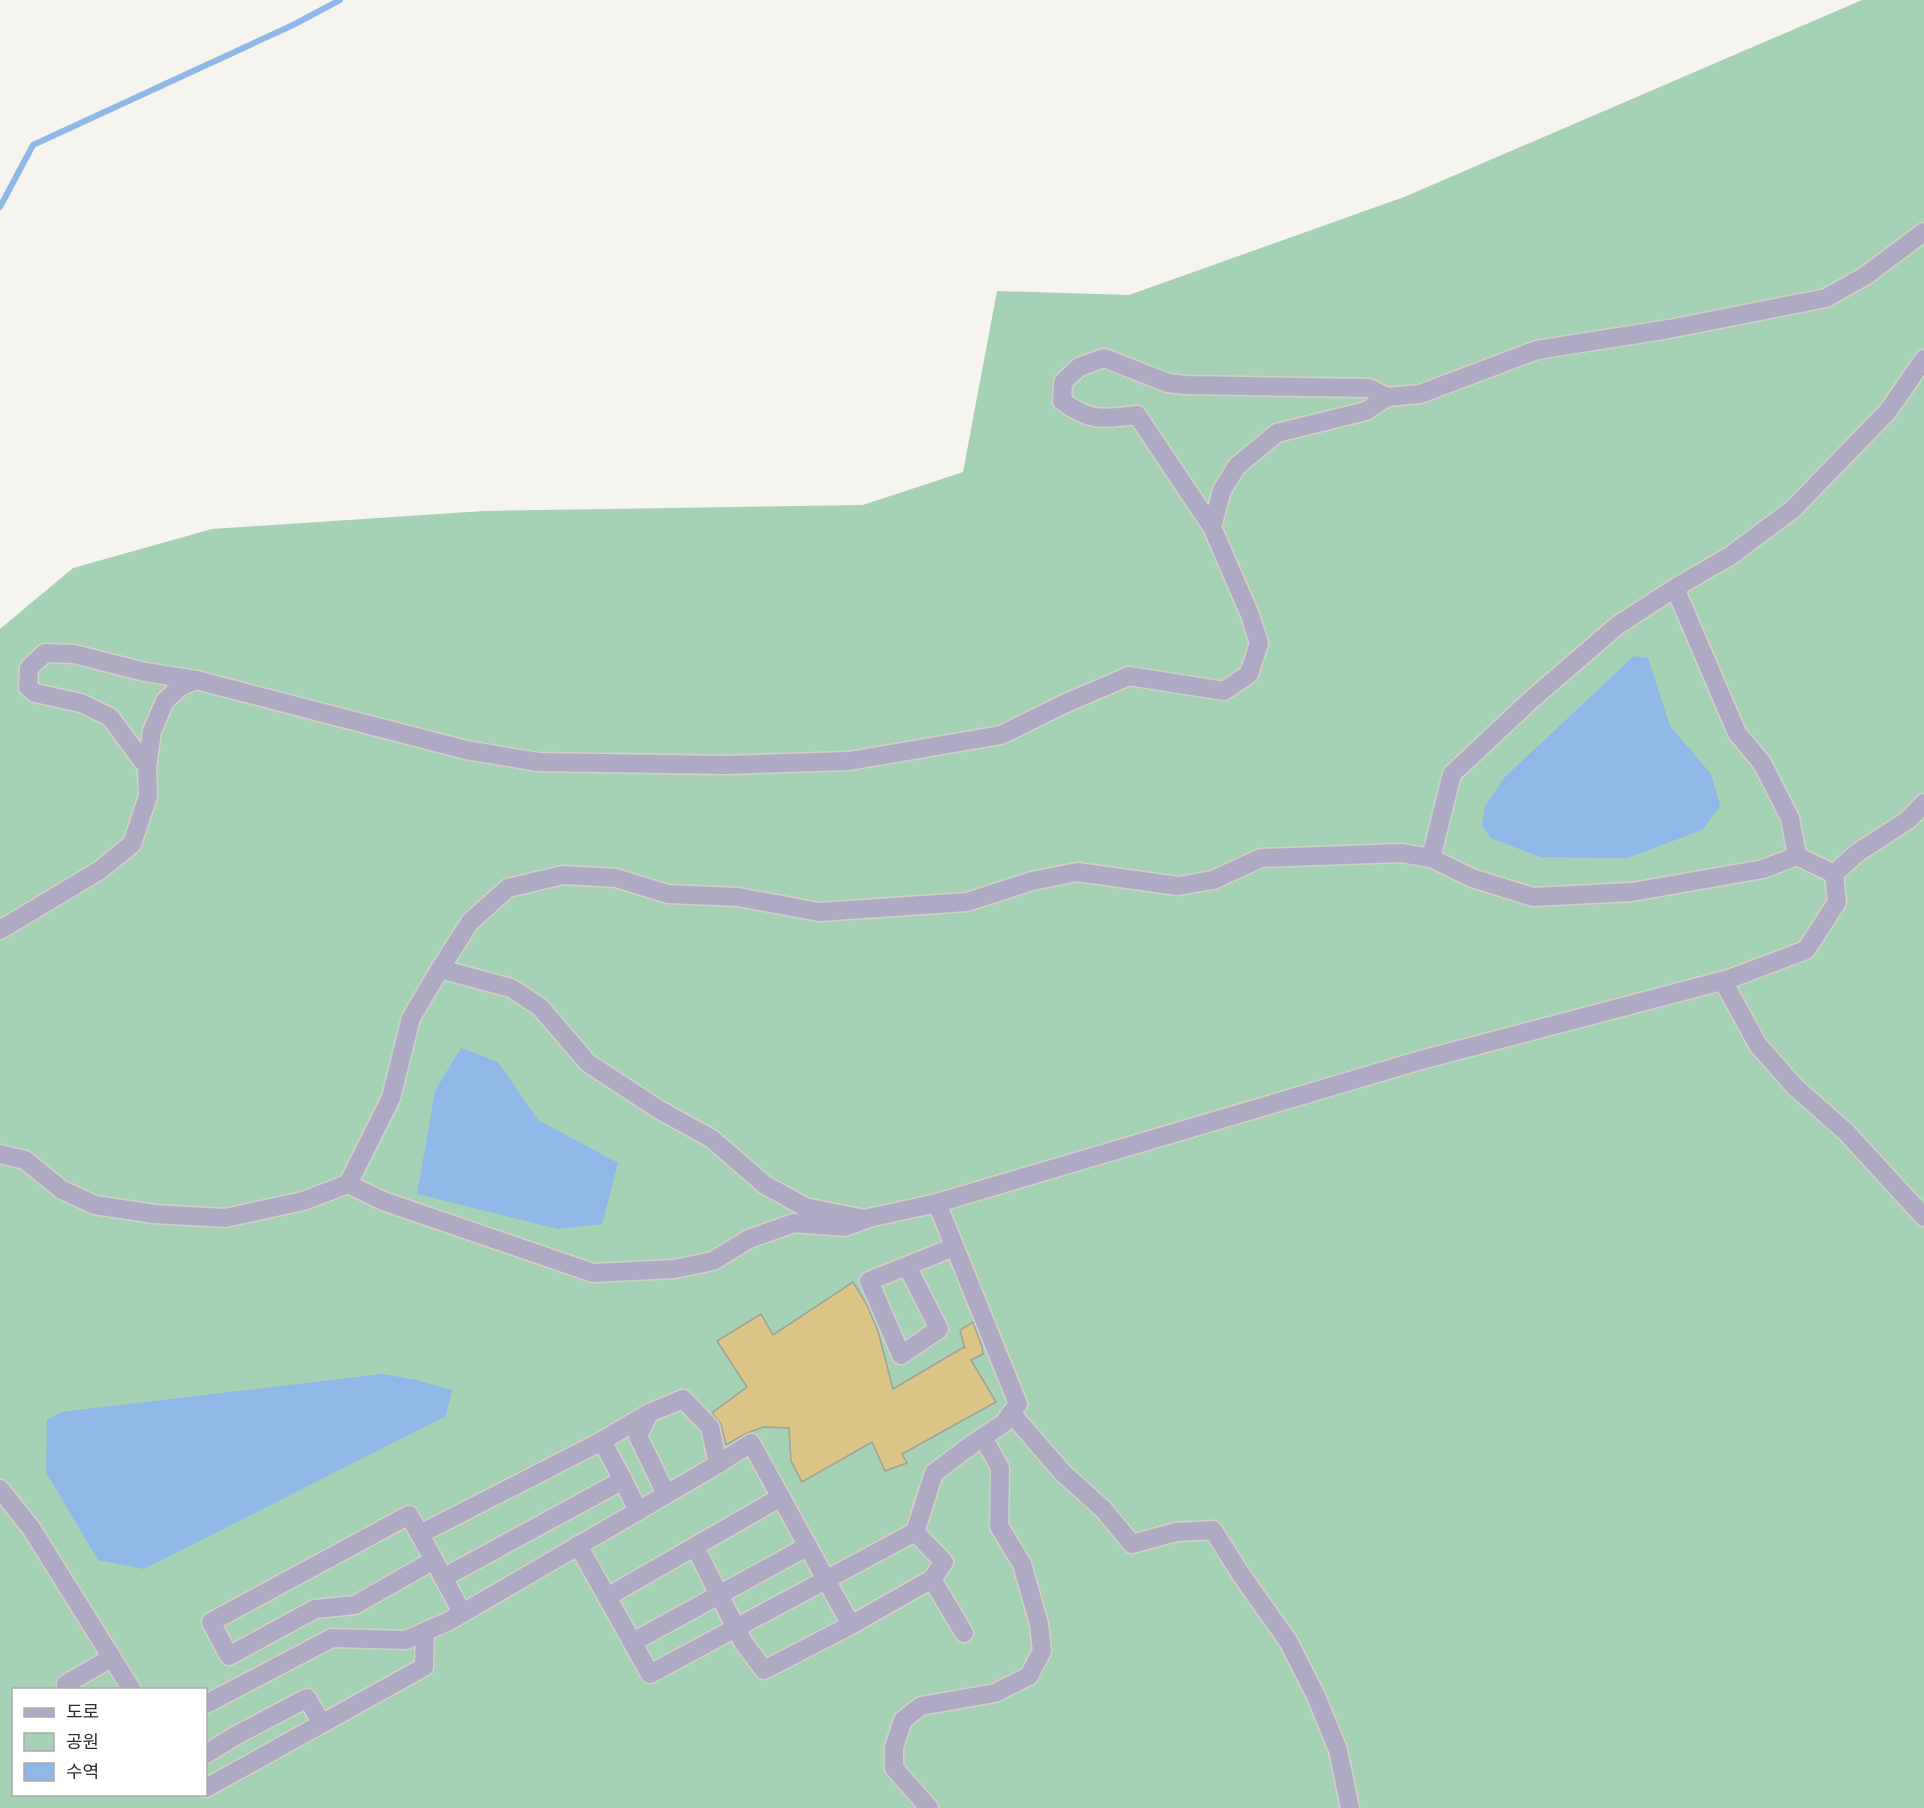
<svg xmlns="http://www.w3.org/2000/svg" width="1924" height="1808" viewBox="0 0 1924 1808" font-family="Rubik,'Noto Sans KR',sans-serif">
<rect width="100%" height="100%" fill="#f6f4ef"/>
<path fill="#a5d1b4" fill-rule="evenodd" d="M1862,0h62v1808h-1924v-1179l73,-61 139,-39 272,-18 379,-6 100,-33 34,-181 132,4 275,-98zM14,1690h192v104h-192z"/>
<g fill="#8fb7e8">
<path d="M1634,656l14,2 22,68 41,48 9,32 -18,24 -75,28 -87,-1 -49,-19 -9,-12 3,-20 19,-28z"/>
<path d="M461,1048l37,14 40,58 80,43 -16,61 -44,5 -141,-35 18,-103z"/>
<path d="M382,1374l35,6 35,10 -6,26 -302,153 -46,-9 -52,-88 1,-52 14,-8z"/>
</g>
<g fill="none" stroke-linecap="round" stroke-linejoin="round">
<path stroke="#8fb7e8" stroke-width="6" d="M0,207l33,-62 260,-120 47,-25"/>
</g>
<path fill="#dbc587" stroke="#a19f99" stroke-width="1.5" d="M853,1282l14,23 11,26 15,58 71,-42 1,2 -5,-19 13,-8 9,25 1,7 -12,6 25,42 -94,52 5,9 -22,8 -13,-29 -70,40 -11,-21 -2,-33 -26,-1 -18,7 -19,11 -5,-21 -9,-11 35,-26 -30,-46 44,-27 12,21z"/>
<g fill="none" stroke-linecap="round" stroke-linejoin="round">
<defs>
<g id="minor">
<path d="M1387,397l33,-3 117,-44 132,-21 157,-31 39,-22 59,-44"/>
<path d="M1675,588l55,-32 63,-47 95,-98 36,-52"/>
<path d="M196,680l270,70 72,12 188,3 123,-4 152,-26 63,-31 65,-28 95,15 25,-17 10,-31 -9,-28 -38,-88 -75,-112c-34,4 -47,7 -75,-14l1,-19 16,-15 25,-9 64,25 18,2 183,3 18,9 -21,14 -89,22 -40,33 -15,24 -10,37"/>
<path d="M1431,858l21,-84 80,-75 86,-74 57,-37 62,145 25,30 28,55 7,38"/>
<path d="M1834,874l23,-21 51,-33 16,-17"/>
<path d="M0,930l100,-60 32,-26 16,-48 -1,-29 5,-36 13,-30 15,-14 16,-7 -51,-8 -71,-18 -29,-1 -16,15 -1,19 7,6 46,10 29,14 37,50"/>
<path d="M440,969l30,-47 38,-34 55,-13 53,3 52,16 70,3 81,15 148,-10 65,-21 45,-9 101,14 35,-6 48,-22 140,-5 30,5 41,20 61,19 99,-5 131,-23 34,-13 37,18 3,28 -31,48 -77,29 -308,81 -484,143 -73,16 -59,-12 -40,-22 -53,-46 -54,-30 -70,-46 -48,-56 -29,-19 -71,-19 -29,49 -20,80 -43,86 35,17 210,72 81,-4 39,-8 36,-22 45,-16 50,4 25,-9"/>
<path d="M1723,981l35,64 37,42 51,45 78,85"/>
<path d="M0,1154l25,6 37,30 33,15 59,9 71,4 78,-17 45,-17"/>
<path d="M907,1266l32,63 -38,26 -32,-74 85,-34"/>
<path d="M1011,1413l52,60 40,36 29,35 44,-12 37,-2 27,43 48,68 28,55 22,54 12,58"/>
<path d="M602,1441l47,-28"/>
<path d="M0,1489l31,39 101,162"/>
<path d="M915,1532l29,30 -12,17"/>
<path d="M420,1534l182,-93 21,39"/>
<path d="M578,1545l72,129 265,-142 19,-59 37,-28 33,-22 14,-19 -81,-201"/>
<path d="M695,1547l48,95 21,28 87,-45 -100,-182 -33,21"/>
<path d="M434,1560l-79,45 -40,4 -86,47 -18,-34 198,-107c18,32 36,65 53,98"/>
<path d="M443,1578l180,-98 15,31"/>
<path d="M607,1597l174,-100"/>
<path d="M851,1625l81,-46 32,54"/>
<path d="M633,1642l175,-96"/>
<path d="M70,1690l-4,-6 45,-26"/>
<path d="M206,1704l126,-66 74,2 43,-19 189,-110 80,-47 -8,-37 -27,-28 -34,14 -11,23 28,58"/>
<path d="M206,1754l29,-18 72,-38 14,24"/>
<path d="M206,1788l218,-121 1,-35"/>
<path d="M929,1808l-35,-40v-21l9,-27 18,-14 74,-13 34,-17 13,-25 -3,-27 -17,-60 -23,-38 1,-58 -17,-31"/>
</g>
</defs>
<use href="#minor" stroke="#d2d0cc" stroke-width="21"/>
<use href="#minor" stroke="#aeaac4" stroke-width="18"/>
</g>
<rect x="12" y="1688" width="195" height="108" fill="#ffffff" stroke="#acabab" stroke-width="1.5"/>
<rect x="24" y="1708" width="30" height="9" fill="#aeaac4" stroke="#acabab" stroke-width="1.5"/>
<text x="66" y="1718" font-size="18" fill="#2f2e2c">도로</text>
<rect x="24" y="1733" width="30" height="18" fill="#a5d1b4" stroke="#acabab" stroke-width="1.5"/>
<text x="66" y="1748" font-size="18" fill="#2f2e2c">공원</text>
<rect x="24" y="1763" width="30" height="18" fill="#8fb7e8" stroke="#acabab" stroke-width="1.5"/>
<text x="66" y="1778" font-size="18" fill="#2f2e2c">수역</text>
</svg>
